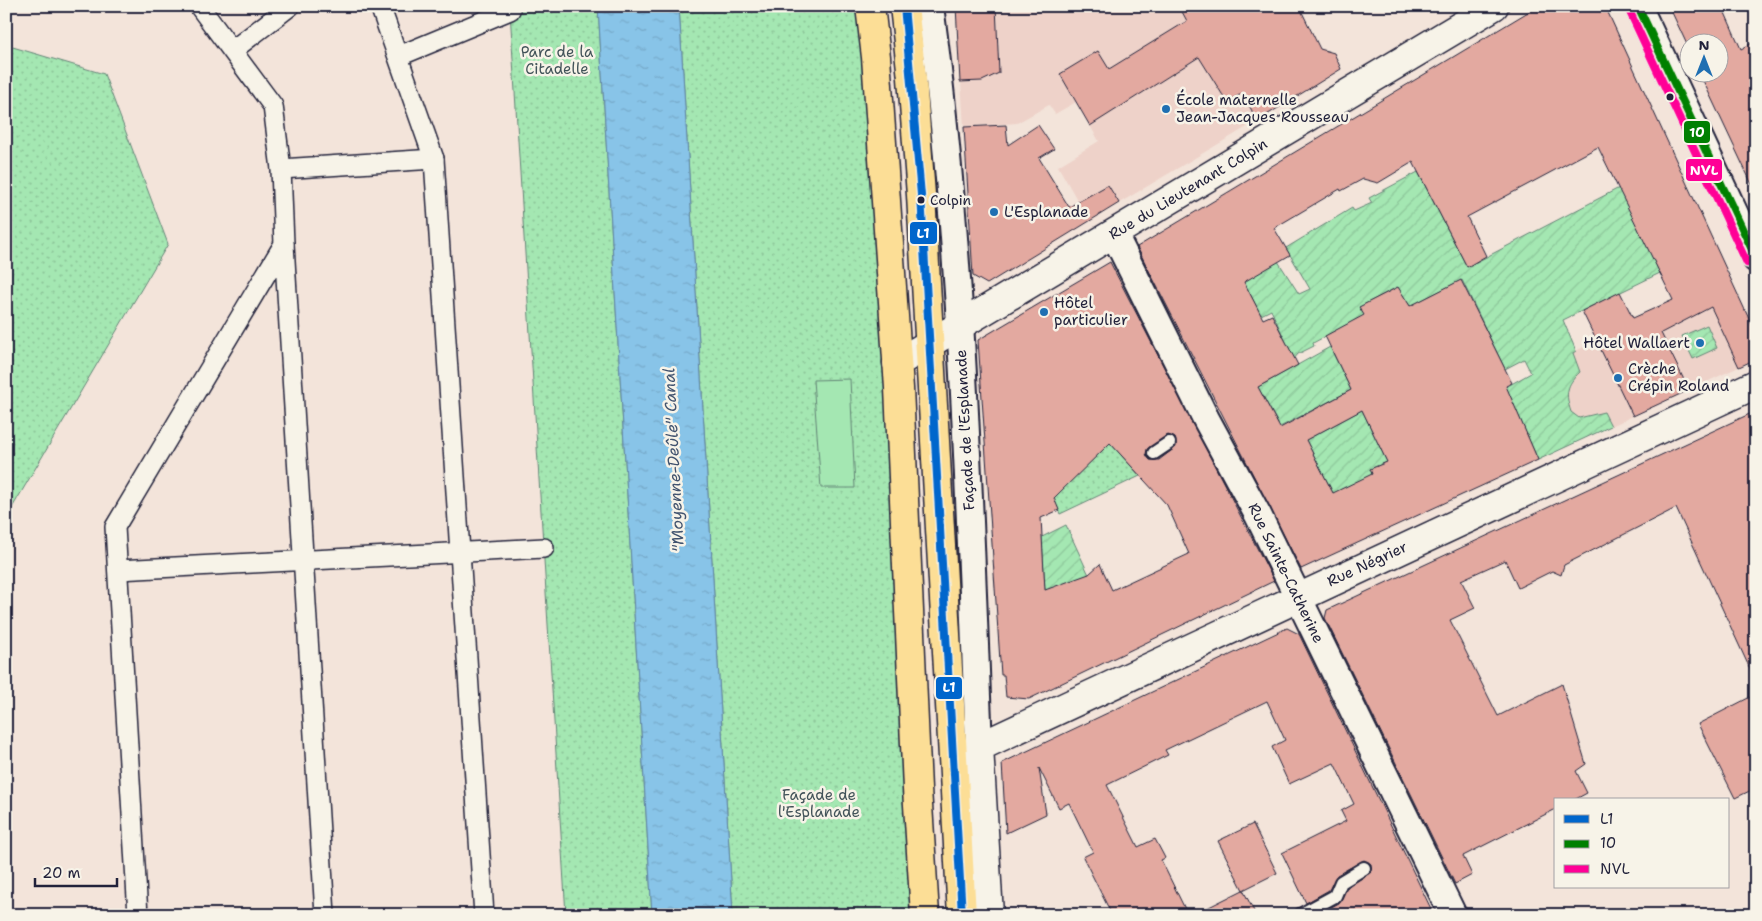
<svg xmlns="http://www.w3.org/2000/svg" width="1762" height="921" viewBox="0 0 1762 921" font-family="'Shantell Sans',sans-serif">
<defs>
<pattern id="grass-dots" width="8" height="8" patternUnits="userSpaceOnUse" patternTransform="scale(1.25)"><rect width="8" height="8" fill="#a4e7b2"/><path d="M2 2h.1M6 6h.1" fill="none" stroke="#8dc69a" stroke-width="1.8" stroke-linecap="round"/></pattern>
<pattern id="garden-furrows" width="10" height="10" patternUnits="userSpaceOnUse" patternTransform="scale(1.25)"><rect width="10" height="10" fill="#a4e7b2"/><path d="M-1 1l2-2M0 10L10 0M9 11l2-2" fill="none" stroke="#8dc69a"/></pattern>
<pattern id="water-ripples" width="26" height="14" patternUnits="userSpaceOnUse" patternTransform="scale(1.25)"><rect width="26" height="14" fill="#88c4e8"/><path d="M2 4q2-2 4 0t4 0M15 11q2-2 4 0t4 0" fill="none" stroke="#75a8c8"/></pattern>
</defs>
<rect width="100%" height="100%" fill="#f3e4da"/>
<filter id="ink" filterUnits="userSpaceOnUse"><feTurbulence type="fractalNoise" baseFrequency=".02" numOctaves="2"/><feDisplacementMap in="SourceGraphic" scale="10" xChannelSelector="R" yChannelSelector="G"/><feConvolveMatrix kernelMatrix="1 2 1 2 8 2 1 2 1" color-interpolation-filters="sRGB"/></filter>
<g filter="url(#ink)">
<g fill="#eed2c9">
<path d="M956,6h246l55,115 -168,100 -31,-55 41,-25 -23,-39 -21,12 -6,-9 -32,18 -53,4z"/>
<path d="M1737,293l19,41v25l-218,101 -6,-87 103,-52 10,20z"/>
</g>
<g fill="url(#grass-dots)" stroke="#638476">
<path d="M506,6h92l54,909h-86l-56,-904z"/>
<path d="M679,6h178l12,99 49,810h-185z"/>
<path d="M6,45l98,29 64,170 -162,274z"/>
<path d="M1110,443l30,33 -80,38 -7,-16z"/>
</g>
<g fill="url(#garden-furrows)" stroke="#638476">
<path d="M1418,172l49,95 152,-79 41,85 -97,47 13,31 -3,2 7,19c-14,13 -15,22 -9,40l8,6 25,-6 7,14 -73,34 -32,-73 25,-14 -7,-14 -19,10 -43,-89 -52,26 -13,-19 -37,20 11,18 -34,5 -24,13 1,3 -16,8 -4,5 -23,-49 -10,5 -17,-33 30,-27 25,39 11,-5 -24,-41 66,-40 2,3 18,-8 -3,-5z"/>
<path d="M1707,325l10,23 -24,11 -11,-23z"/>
<path d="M1330,347l21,43 -71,37 -22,-40z"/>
<path d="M1362,410l25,52 -17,7 11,25 -48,-1 -27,-53z"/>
<path d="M1066,525l23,50 -44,16 -3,-54z"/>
</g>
<path fill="#a4e7b2" stroke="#638476" d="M850,379l5,109h-34l-8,-108z"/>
<path fill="url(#water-ripples)" stroke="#5f83a3" d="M598,6h81l54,909h-81z"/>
<g fill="#e3a9a0" stroke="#22223b" fill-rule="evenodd">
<path d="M956,6h40l3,67 -17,8 -22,1z"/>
<path d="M1179,6h120l21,43 14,4 7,16 -84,52 -14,-28 -16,9 -28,-45 -109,69 -30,-52 38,-23 11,18 78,-48z"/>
<path d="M1538,6h67l151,328v25l-17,8 -28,-60 -50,26 28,57 -56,26 -51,-105 38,-19 13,26 40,-18 -75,-153 -131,70 19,39 -19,11 -54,-105 -35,21 -15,-4 -22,12 -1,-2 -66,39 16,27 -46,27 19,37 9,-4 26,50 -40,22 22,41 71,-38 -26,-54 39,-21 -5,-8 39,-20 12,19 51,-26 51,103 -6,3 32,74 -237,109 -164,-322zM1362,410l25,52 -17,7 2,5 -39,19 -27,-53z"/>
<path d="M1669,6h53l19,43 15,-8v152l-57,-121h21v-30h-30v9z"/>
<path d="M1006,125l2,20 30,-20 16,24 -15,9 30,49 39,-22 11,18 -132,81 -14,-8 -9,-149z"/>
<path d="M1110,262l164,319 -245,118 -23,-2 -2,-22h-3l-23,-335zM1168,435l7,3 1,9 -17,13h-9l-4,-6 1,-5zM1110,443l57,62 22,49 -77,36 -12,-26 -11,10 -44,16 -4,-72 18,-8 -5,-12z"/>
<path d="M1756,411v271l-80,-174 -112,57 -3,10 -9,-4 -34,17 -13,-28 -44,20 14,28 -25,12 48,96 64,-32 24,80 -10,7 11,22 -13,7h-18v9l-93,47 9,19 -17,9 -130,-266 2,-8z"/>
<path d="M1287,628l12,6 135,281h-117l22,-12 8,-15 24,-16v-8l-7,-4 -27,15 -8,15 -23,13 -24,-50 64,-32 -5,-10 13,-7 -20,-41 -45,21 -17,-37 13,-7 -18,-39 -102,49 3,5 -61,30 31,62 17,-8 10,19 -4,2 27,55h-76l-29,-58 10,-5 -24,-49 -10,5 -20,-40 7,46 -40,19 -4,-70z"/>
<path d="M1756,694v94l-21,10 -37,-74z"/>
<path d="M1253,824l24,49 -34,17 -25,-49z"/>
<path d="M1243,890l13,25h-63z"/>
</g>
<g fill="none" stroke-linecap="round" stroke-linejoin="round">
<defs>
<g id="service">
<path d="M1154,453l15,-10"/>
<path d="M1300,915l35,-19 6,-14 23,-14"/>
</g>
<g id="pedestrian">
<path d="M380,6l54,153 50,756"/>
<path d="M233,50l57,-44"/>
<path d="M399,56l111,-46"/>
<path d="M281,169l153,-10"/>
<path d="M284,244l41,671"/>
<path d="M118,570l426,-22"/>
<path d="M138,915l-23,-388 169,-283 -3,-75 -8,-63 -74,-100"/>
</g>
<g id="minor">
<path d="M930,6c33,246 39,494 49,741"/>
<path d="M1638,6l118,253"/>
<path d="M1114,234l91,183 53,98 195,400"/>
</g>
<g id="tertiary">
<path d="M897,363l597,-357"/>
<path d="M989,915l-10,-168 777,-363"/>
</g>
<g id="primary">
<path d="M870,6l6,51 23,331 18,401 8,126"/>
<path d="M904,6l8,72 9,117 41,720"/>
</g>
</defs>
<use href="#service" stroke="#22223b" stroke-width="16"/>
<use href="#pedestrian" stroke="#22223b" stroke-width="22"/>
<use href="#minor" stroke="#22223b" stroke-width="30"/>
<use href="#tertiary" stroke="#22223b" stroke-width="31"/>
<use href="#primary" stroke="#22223b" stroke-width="31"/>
<use href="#service" stroke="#f7f3e8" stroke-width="12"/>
<use href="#pedestrian" stroke="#f7f3e8" stroke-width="19"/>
<use href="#minor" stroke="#f7f3e8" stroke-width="26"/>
<use href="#tertiary" stroke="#f7f3e8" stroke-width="28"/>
<use href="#primary" stroke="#fcde96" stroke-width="28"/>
<defs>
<path id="bus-1" d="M904,6l17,189 41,720"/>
<path id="bus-2" d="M1638,6l118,252"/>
<path id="bus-3" d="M1629,10l118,253"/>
</defs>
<use href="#bus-1" stroke="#f7f3e8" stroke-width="11"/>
<use href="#bus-2" stroke="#f7f3e8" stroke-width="11"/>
<use href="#bus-3" stroke="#f7f3e8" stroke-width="11"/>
<use href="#bus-1" stroke="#06c" stroke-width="8"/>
<use href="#bus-2" stroke="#008001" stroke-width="8"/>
<use href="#bus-3" stroke="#ff0096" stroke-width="8"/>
</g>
</g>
<g fill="#22223b" stroke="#f7f3e8" stroke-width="2">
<circle cx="1670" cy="97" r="4.5"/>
<circle cx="921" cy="200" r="4.5"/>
</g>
<g fill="#1f6fb2" stroke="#f7f3e8" stroke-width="2">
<circle cx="1166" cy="109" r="5"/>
<circle cx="994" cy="212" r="5"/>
<circle cx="1044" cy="312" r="5"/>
<circle cx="1700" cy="343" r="5"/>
<circle cx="1618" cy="378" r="5"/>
</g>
<g text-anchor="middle" stroke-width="5" stroke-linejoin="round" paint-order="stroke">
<g font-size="14" fill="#22223b" stroke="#f7f3e8" text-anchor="start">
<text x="930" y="205">Colpin</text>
</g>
<g font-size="15" fill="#425359" stroke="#f7f3e8">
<text x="557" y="57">Parc de la<tspan x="557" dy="17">Citadelle</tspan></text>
<text x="819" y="800">Façade de<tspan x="819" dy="17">l'Esplanade</tspan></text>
</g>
<g font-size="15" fill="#22223b" stroke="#f7f3e8" text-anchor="start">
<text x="1176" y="105">École maternelle<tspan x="1176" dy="17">Jean-Jacques Rousseau</tspan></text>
<text x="1004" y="217">L'Esplanade</text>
<text x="1054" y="308">Hôtel<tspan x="1054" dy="17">particulier</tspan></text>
<text x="1690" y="348" text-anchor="end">Hôtel Wallaert</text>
<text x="1628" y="374">Crèche<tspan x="1628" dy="17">Crépin Roland</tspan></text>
</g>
<g font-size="15" fill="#22223b" stroke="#f7f3e8">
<text transform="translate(1188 189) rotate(-31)" y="5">Rue du Lieutenant Colpin</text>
<text transform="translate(965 430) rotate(-93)" y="5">Façade de l'Esplanade</text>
<text transform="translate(1367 564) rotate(-25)" y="5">Rue Négrier</text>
<text transform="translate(1286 573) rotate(64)" y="5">Rue Sainte-Catherine</text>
</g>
<g font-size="16" font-style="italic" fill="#41536f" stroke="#f7f3e8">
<text transform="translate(673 460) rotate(-93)" y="6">"Moyenne-Deûle" Canal</text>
</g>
</g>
<g stroke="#f7f3e8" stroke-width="2">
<rect x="1683" y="120" width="28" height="24" rx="5" fill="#008001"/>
<rect x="1685" y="158" width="38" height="24" rx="5" fill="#ff0096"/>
<rect x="909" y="221" width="29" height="24" rx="5" fill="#06c"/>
<rect x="935" y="676" width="28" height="24" rx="5" fill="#06c"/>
</g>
<g font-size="14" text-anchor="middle" font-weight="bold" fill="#fff">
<text x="1697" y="137">10</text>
<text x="1704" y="175">NVL</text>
<text x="923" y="238">L1</text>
<text x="949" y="692">L1</text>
</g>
<rect width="1762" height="921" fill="none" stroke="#f7f3e8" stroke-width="25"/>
<rect x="12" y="12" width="1737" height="896" fill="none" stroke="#22223b" stroke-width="2" filter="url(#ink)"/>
<rect x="1554" y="798" width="175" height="90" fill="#f7f3e8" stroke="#a29fa3"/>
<rect x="1564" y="815" width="25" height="8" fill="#0066cc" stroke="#a29fa3"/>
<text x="1600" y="824" font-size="15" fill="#22223b">L1</text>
<rect x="1564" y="840" width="25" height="8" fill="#008001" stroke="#a29fa3"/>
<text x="1600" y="848" font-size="15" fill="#22223b">10</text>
<rect x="1564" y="865" width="25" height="8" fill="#ff0096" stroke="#a29fa3"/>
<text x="1600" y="874" font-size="15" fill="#22223b">NVL</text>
<g transform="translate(1704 58)"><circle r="24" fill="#f7f3e8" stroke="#a29fa3"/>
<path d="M0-4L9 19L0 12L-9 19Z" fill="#1f6fb2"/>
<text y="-8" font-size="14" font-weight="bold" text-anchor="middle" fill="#22223b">N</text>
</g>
<path d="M35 878v8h82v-8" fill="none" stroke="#22223b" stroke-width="2.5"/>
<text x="42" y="878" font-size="15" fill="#22223b" stroke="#f7f3e8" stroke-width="4" paint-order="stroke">20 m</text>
</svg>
